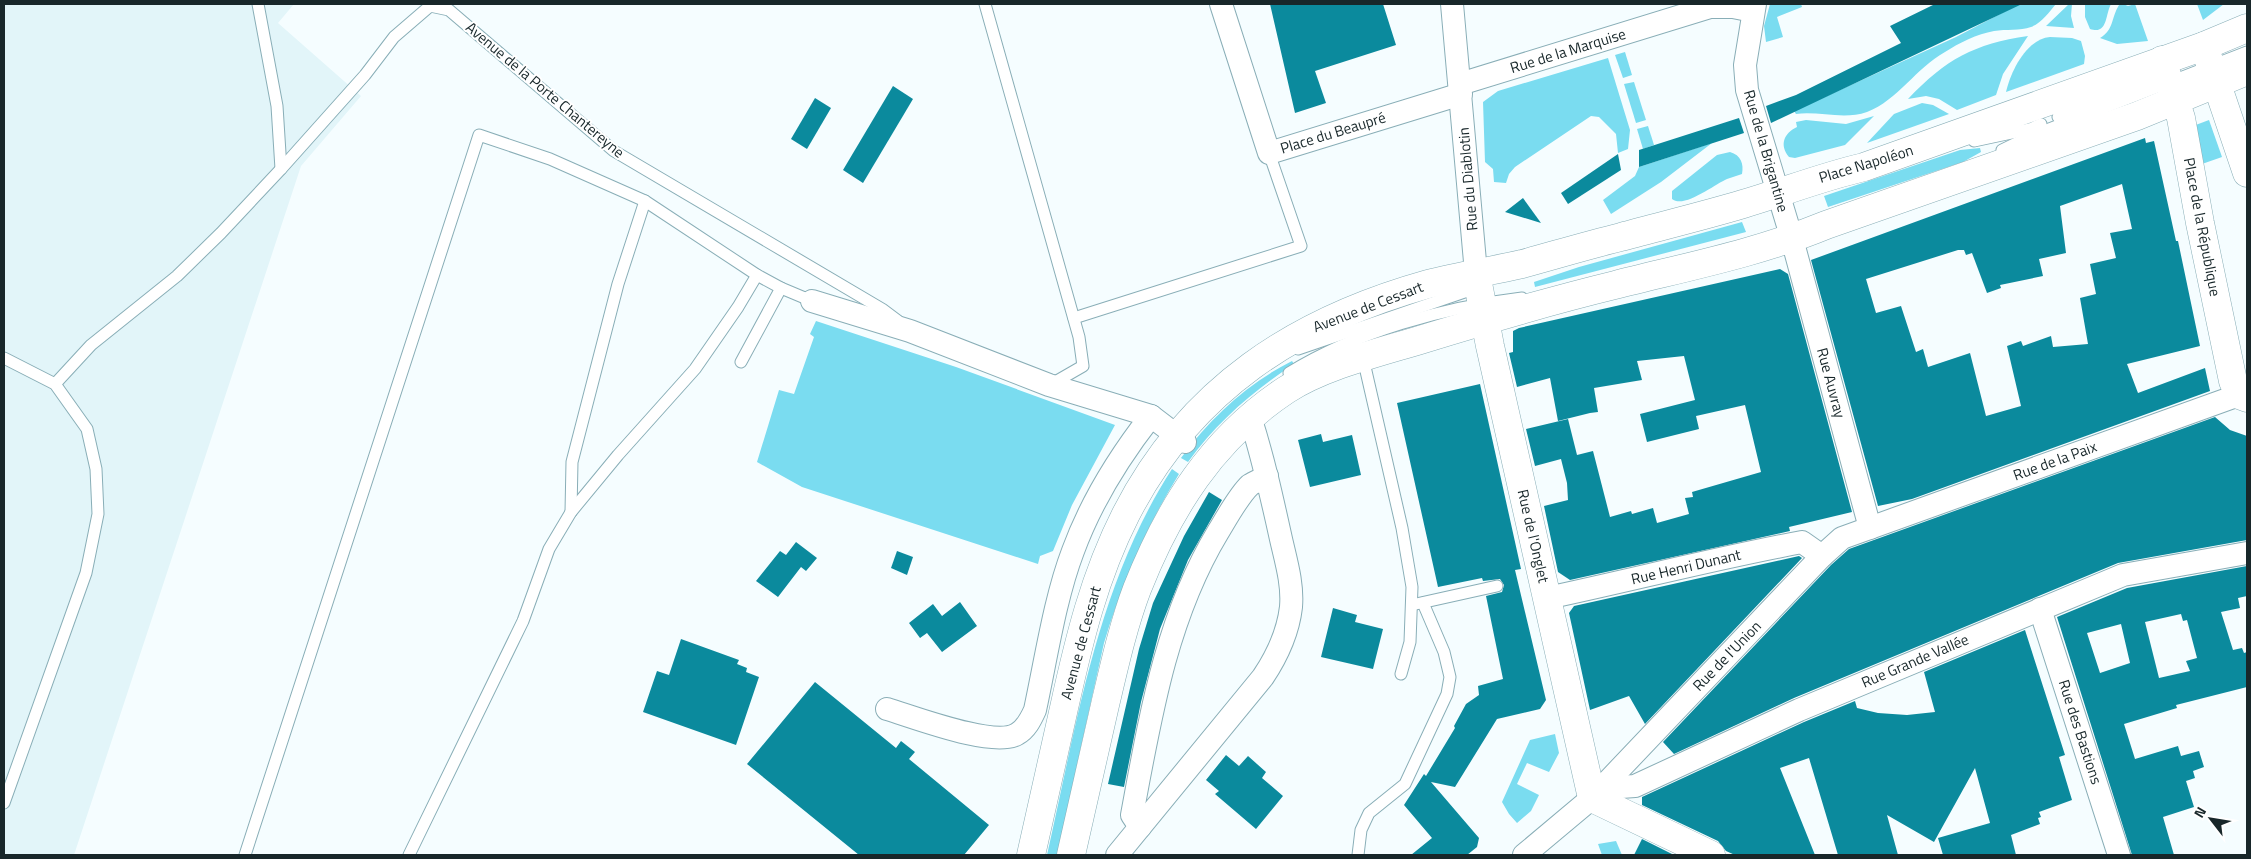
<svg xmlns="http://www.w3.org/2000/svg" width="2251" height="859" viewBox="0 0 2251 859" font-family="'Titillium Web',sans-serif">
<rect width="100%" height="100%" fill="#f5fdff"/>
<path fill="#e2f5f9" d="M4,4h290l-16,19 83,73 -60,70 -227,689h-70z"/>
<g fill="#7adcf0">
<path d="M1770,4h31l1,3 -25,10 6,20 -17,5 -2,-16z"/>
<path d="M2019,4h37c-7,8 -14,19 -25,23 -11,4 -25,2 -37,4 -17,3 -35,12 -49,21 -29,16 -47,48 -78,60 -23,8 -48,-1 -71,2l-2,-3 162,-74z"/>
<path d="M2069,4h3l-1,12 3,12 -28,-2z"/>
<path d="M2085,4h26c-6,11 -3,31 -21,25l-5,-12z"/>
<path d="M2123,4l5,2 7,-2 13,37 -31,3 -17,-6c14,-8 11,-20 19,-33z"/>
<path d="M2197,4h27l-21,16z"/>
<path d="M2028,36l-25,38 -7,21 -39,15 -18,-11 -13,-3 -18,3c38,-40 66,-55 120,-63z"/>
<path d="M2050,37l22,1 9,3 4,15 -1,8 -78,28c5,-22 21,-53 44,-55z"/>
<path d="M1625,52l7,23 -9,3 -8,-23z"/>
<path d="M1608,58l22,72 -2,19 -10,4 -2,-19 -17,-17 -8,-1 -76,51 -6,7 -3,9 -12,-1 -1,-13 -8,-7 -2,-60 15,-11z"/>
<path d="M1634,82l12,38 -10,3 -12,-39z"/>
<path d="M1922,103l11,2 16,9 -82,29 27,-29z"/>
<path d="M1874,116l-29,29 -50,13 -6,-1c-10,-12 -5,-24 8,-30l-1,-5 10,-2 40,4z"/>
<path d="M2209,120l13,37 -20,7 -9,-38z"/>
<path d="M1648,126l6,19 -11,4 -6,-20z"/>
<path d="M1712,143l-51,39 -50,32 -8,-14 32,-24 4,-9z"/>
<path d="M1980,148l1,4 -18,10 -135,45 -4,-11 136,-46z"/>
<path d="M1730,152c11,3 14,12 12,22 -5,2 -10,3 -15,5 -12,5 -43,30 -55,20v-8l45,-36z"/>
<path d="M1742,222l4,10 -211,55 -1,-5 45,-15z"/>
<path d="M816,321l140,46 159,58 -43,80 -19,46 -13,5 -2,8 -236,-77 -45,-25 22,-72 15,4 20,-57 -4,-3z"/>
<path d="M1292,361l2,3c-41,27 -77,58 -106,98l-7,-4c29,-40 67,-75 111,-97z"/>
<path d="M1172,469l7,5c-33,53 -57,109 -75,169l-47,212h-10c30,-132 50,-270 125,-386z"/>
<path d="M1555,734l4,19 -10,19 -22,-9 -10,21 22,11 -8,16 -14,12 -8,-9 -7,-12 28,-62z"/>
<path d="M1616,841l6,14h-20l-4,-11z"/>
</g>
<g fill="#0b8a9d" fill-rule="evenodd">
<path d="M1270,4h113l13,41 -81,26 11,32 -31,10z"/>
<path d="M1935,4h87l-251,119 -5,-17 30,-11 105,-52 -11,-17z"/>
<path d="M893,86l20,13 -50,84 -20,-13z"/>
<path d="M815,98l16,10 -24,41 -16,-10z"/>
<path d="M1739,118l5,15 -105,34v-17z"/>
<path d="M2145,138l1,5 8,-2 22,100h2l22,105 -73,18 11,29 67,-25 5,23 -298,108 -34,7 -67,-246zM2122,184l10,45 -22,4 6,25 -26,6 6,30 -16,4 8,46 -35,3 -2,-11 -28,10 -2,-5 -14,5 14,60 -35,10 -16,-63 -42,14 -5,-18 -7,3 -15,-46 -25,7 -10,-34 92,-29h6l2,5 6,-2 15,40 14,-5 -1,-3 43,-9 -4,-17 27,-6 -6,-47z"/>
<path d="M1618,154l3,16 -53,34 -7,-11z"/>
<path d="M1523,198l18,25 -36,-11z"/>
<path d="M1780,269l8,5 64,238 -63,15 1,4 -220,49 -12,-8 -14,-66 24,-6 -1,-17 -6,-24 -26,7 -9,-37 42,-10 9,36 16,-4 17,66 21,-6 1,3 21,-6 4,15 32,-9 -4,-16 8,-1 -1,-5 69,-20 -16,-67 -49,11 3,13 -52,13 -7,-28 55,-14 -11,-44 -47,5 5,19 -48,8 4,24 -8,1 -32,8 -8,-43 -33,9 -8,-34 4,-1v-21l6,-3z"/>
<path d="M1480,384l41,185 -6,1 31,130 -6,9 -43,10 -42,68 -24,-5 48,56 -2,9 -10,8h-56l21,-17 -28,-33 20,-31 2,2 29,-48 -1,-2 12,-22 13,-9 -1,-9 25,-7 -17,-83 16,-4 2,-7 -4,-6 -17,2 -1,-3 -44,9 -41,-184z"/>
<path d="M2215,417l15,13 17,6v104l-129,23 -324,135 -120,56 -11,-12 168,-177 18,-16z"/>
<path d="M1321,434l2,8 29,-7 9,40 -51,12 -12,-47z"/>
<path d="M1209,492l13,8 -34,60 -28,69 -19,73 -17,85 -16,-3 31,-135 14,-46 31,-67z"/>
<path d="M796,542l21,16 -11,13 -5,-4 -23,30 -22,-16 24,-30 6,4z"/>
<path d="M897,551l16,6 -6,18 -16,-7z"/>
<path d="M1799,556l3,2 -157,166 -16,-28 -39,14 -21,-97 5,-7z"/>
<path d="M2247,566v30l-9,2 2,10 -19,4 12,38 9,-2 2,5 3,-1v35l-71,18 1,3 -53,16 11,35 43,-13 3,10 18,-5 5,16 -11,4 2,7 -9,3 8,26 -31,10 11,38h-42l-75,-238 70,-29zM2181,614l2,7 4,-1 10,38 -11,3 4,10 -31,7 -14,-56zM2121,624l9,39 -30,10 -13,-40z"/>
<path d="M960,602l17,24 -35,26 -15,-19 -7,5 -11,-15 24,-19 9,12z"/>
<path d="M1333,608l24,7 -2,7 28,7 -10,40 -52,-12z"/>
<path d="M2025,630l40,125 -6,2 13,43 -33,12 2,5 -3,1 2,6 -29,11 5,20h-73l-5,-17 52,-15 -15,-55 -41,74 -47,-27 11,40h-60l-29,-97 -29,10 35,87h-80l-9,-4 -8,-10 -76,-36v-8l162,-75 51,-21 2,7 21,5 29,2 28,-3 -11,-40z"/>
<path d="M681,639l58,21 -2,4 10,4 -1,4 13,5 -23,68 -93,-33 14,-41 12,4z"/>
<path d="M815,682l81,66 5,-7 14,11 -6,7 80,66 -25,30h-105l-112,-91z"/>
<path d="M1226,755l13,11 9,-10 18,16 -4,6 21,18 -27,33 -41,-35 4,-3 -13,-11z"/>
<path d="M1642,839l30,15v1h-38z"/>
</g>
<g fill="none" stroke-linecap="round" stroke-linejoin="round">
<defs>
<g id="lane">
<path d="M258,4l19,102 4,63"/>
<path d="M985,4l94,333 4,29 -33,19"/>
<path d="M2058,117l109,-42"/>
<path d="M1974,141l56,-12 11,-5"/>
<path d="M2002,150l29,-14 216,-84"/>
<path d="M1074,318l227,-72 -32,-93"/>
<path d="M1298,349l181,-62"/>
<path d="M4,358l51,26 32,45 9,40 2,45 -12,59 -82,230"/>
<path d="M1363,358l39,170 10,59 -2,55 -9,32"/>
<path d="M741,362l40,-74"/>
<path d="M1289,373c66,-41 156,-66 233,-75"/>
<path d="M55,384l36,-39 86,-69 44,-43 60,-64 84,-94 29,-38 36,-31 19,4 165,141 268,158 16,12"/>
<path d="M571,512l1,-50 46,-178 27,-83"/>
<path d="M1416,604l81,-18"/>
<path d="M245,855l234,-720 71,24 95,42 112,74 24,13 31,13"/>
<path d="M409,855l114,-234 26,-72 22,-37 47,-57 77,-86 43,-62 19,-32"/>
<path d="M1358,855l3,-25 8,-17 36,-29 42,-90 3,-17 -6,-25 -21,-49"/>
</g>
<g id="street">
<path d="M1221,4l48,149 192,-59"/>
<path d="M1452,4l24,269"/>
<path d="M1755,4l-10,61 2,25 45,149 78,289"/>
<path d="M1460,84l250,-77h23l20,4"/>
<path d="M812,301l98,30 139,54 102,31 34,26"/>
<path d="M1547,598c85,-18 169,-40 255,-56l20,14"/>
<path d="M2040,609l79,246"/>
<path d="M887,709c27,8 107,39 130,25 9,-5 14,-15 18,-24 11,-51 20,-112 38,-159 18,-49 46,-94 78,-135"/>
<path d="M1595,796l26,-9 14,-1 164,-76 324,-135 124,-22"/>
<path d="M1140,827l-8,-12c18,-97 34,-197 86,-283 8,-13 21,-37 32,-47 5,-3 12,-6 17,-9"/>
<path d="M1117,855l146,-178c14,-21 25,-44 28,-70 2,-23 -5,-46 -10,-68 -9,-41 -18,-82 -31,-122"/>
<path d="M1524,855l68,-57 230,-242 20,-18 397,-143"/>
</g>
<g id="secondary">
<path d="M2204,46l43,127"/>
<path d="M2162,60l19,58 19,105 33,158 6,14 8,3"/>
<path d="M1476,273l14,73 102,452 119,57"/>
<path d="M1031,855c11,-49 22,-98 33,-147 15,-68 30,-131 62,-194 64,-125 170,-193 302,-230 31,-8 63,-13 94,-20 33,-9 66,-19 99,-27 40,-11 82,-21 122,-33 41,-12 78,-27 121,-37l340,-121 43,-18"/>
<path d="M1071,855c11,-50 23,-100 34,-150 9,-38 18,-79 32,-116 32,-81 75,-150 149,-199 37,-24 91,-37 134,-50 65,-20 129,-39 195,-55 71,-18 143,-32 211,-60l311,-109 110,-45"/>
</g>
</defs>
<use href="#lane" stroke="#89aeb7" stroke-width="13"/>
<use href="#street" stroke="#89aeb7" stroke-width="24"/>
<use href="#secondary" stroke="#89aeb7" stroke-width="29"/>
<use href="#lane" stroke="#fff" stroke-width="11"/>
<use href="#street" stroke="#fff" stroke-width="22"/>
<use href="#secondary" stroke="#fff" stroke-width="28"/>
</g>
<g text-anchor="middle" stroke-width="4" stroke-linejoin="round" paint-order="stroke">
<g font-size="15" fill="#18272a" stroke="#fff">
<text transform="translate(1568 51) rotate(-17)" y="5">Rue de la Marquise</text>
<text transform="translate(545 90) rotate(40)" y="5">Avenue de la Porte Chantereyne</text>
<text transform="translate(1333 133) rotate(-17)" y="5">Place du Beaupré</text>
<text transform="translate(1766 151) rotate(74)" y="5">Rue de la Brigantine</text>
<text transform="translate(1866 164) rotate(-17)" y="5">Place Napoléon</text>
<text transform="translate(1468 179) rotate(-95)" y="5">Rue du Diablotin</text>
<text transform="translate(2202 227) rotate(79)" y="5">Place de la République</text>
<text transform="translate(1368 307) rotate(-21)" y="5">Avenue de Cessart</text>
<text transform="translate(1831 383) rotate(75)" y="5">Rue Auvray</text>
<text transform="translate(2055 461) rotate(-20)" y="5">Rue de la Paix</text>
<text transform="translate(1533 536) rotate(77)" y="5">Rue de l'Onglet</text>
<text transform="translate(1686 567) rotate(-13)" y="5">Rue Henri Dunant</text>
<text transform="translate(1081 643) rotate(-75)" y="5">Avenue de Cessart</text>
<text transform="translate(1727 656) rotate(-46)" y="5">Rue de l'Union</text>
<text transform="translate(1915 661) rotate(-23)" y="5">Rue Grande Vallée</text>
<text transform="translate(2080 732) rotate(72)" y="5">Rue des Bastions</text>
</g>
</g>
<rect width="2251" height="859" fill="none" stroke="#18272a" stroke-width="10"/>
<g transform="translate(2211 819) rotate(301)" stroke="#ffffff" stroke-width="4" paint-order="stroke">
<path d="M0-4L9 19L0 12L-9 19Z" fill="#18272a"/>
<text y="-8" font-size="14" font-weight="bold" text-anchor="middle" fill="#18272a">N</text>
</g>
</svg>
